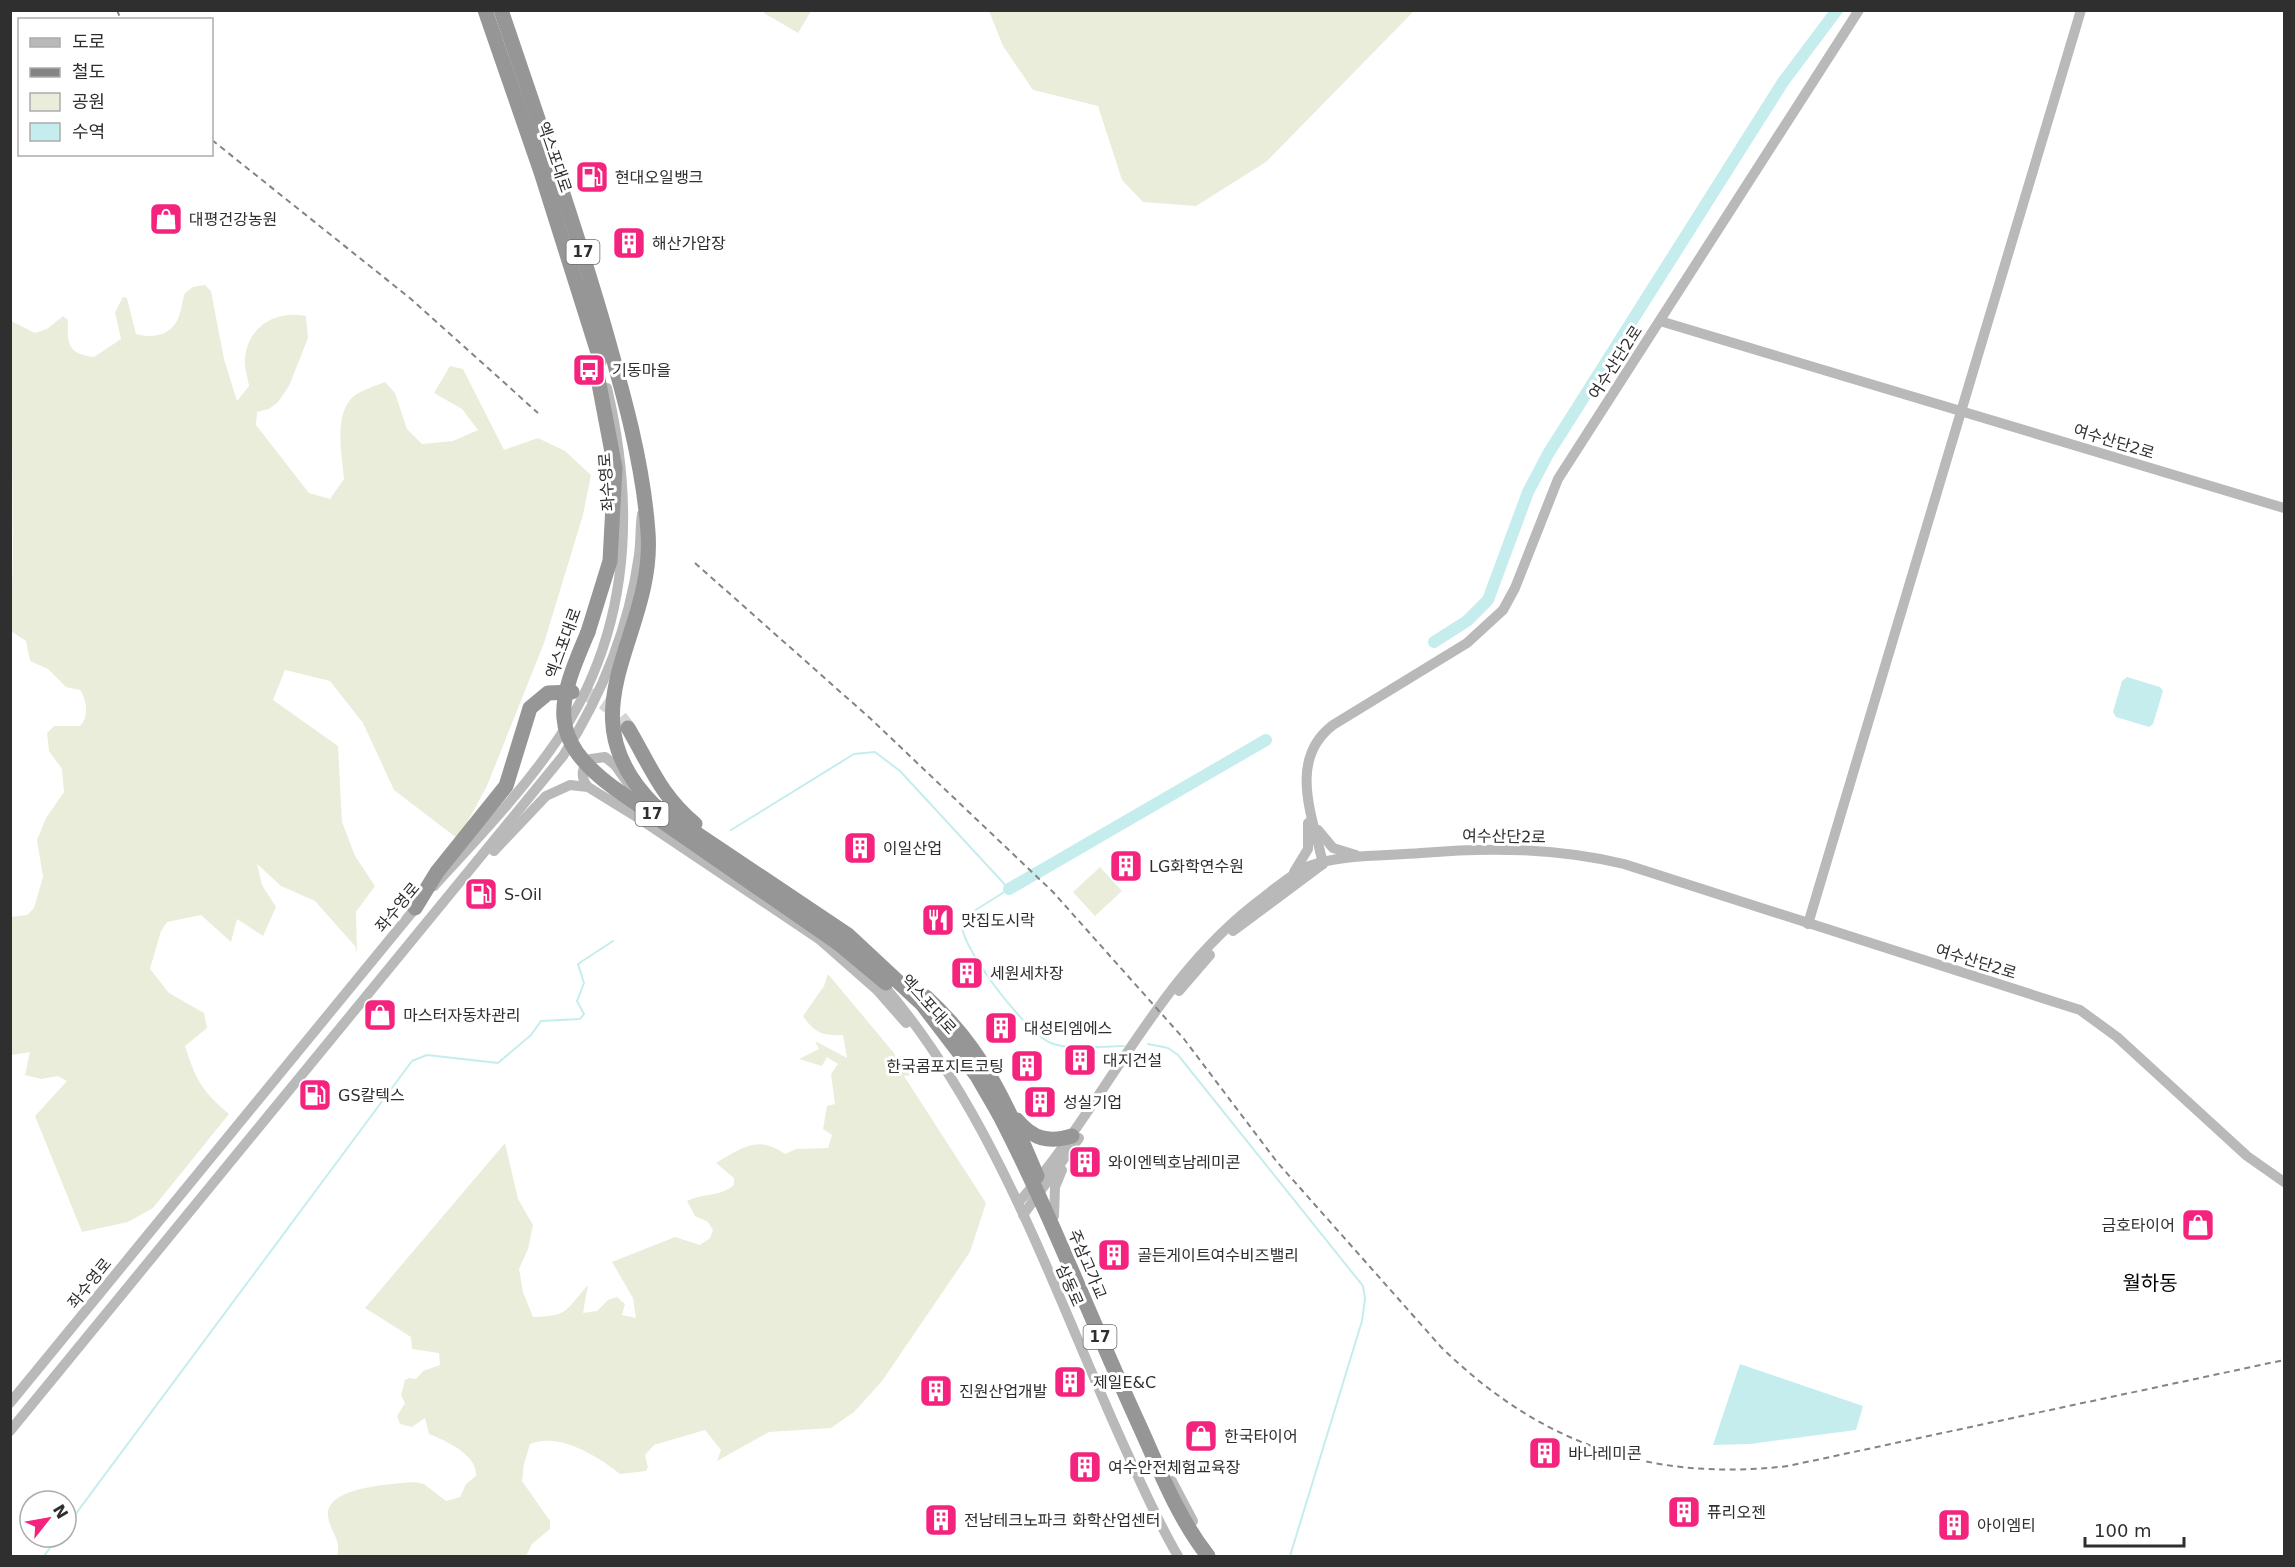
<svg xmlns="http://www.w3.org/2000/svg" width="2295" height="1567" viewBox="0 0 2295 1567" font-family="'DejaVu Sans','Noto Sans KR',sans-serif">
<rect width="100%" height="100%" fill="#fff"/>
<g fill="#ebeddb">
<path d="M765,11v-1l46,1 -13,22 -34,-20z"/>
<path d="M989,11h425l-148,151 -70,44 -53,-4 -21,-22 -24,-74 -65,-16 -30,-44z"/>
<path d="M205,285l6,6 13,68 13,42 12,-15c-1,-8 -5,-19 -4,-28 3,-32 31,-48 61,-42l2,22 -19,48 -11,16 -9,7 -12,3 -1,13 53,68 21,6 14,-20c-2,-24 -11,-66 10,-83 8,-6 21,-10 31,-14l10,11 12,36 15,15 31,-3 25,-11 -16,-21 -28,-16 16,-27 13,3 41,81 34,-12 27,13 26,24 -8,40 -39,128 -57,143 -29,53 -64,-49 -31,-67 -33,-42 -45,-11 -12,30 65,46 4,76 13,34 20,30 -19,26 1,41 -2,-7 -40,-45 -34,-15 -24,-22 5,21 14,22 -13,29 -26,-17 -6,23 -30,-27 -34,7 -6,9 -11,38 19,24 35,20 3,15 -22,18c11,34 16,44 44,68l-76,94 -25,14 -46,10 -47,-116 32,-35 -9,-5 -17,3 -16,-4 5,-23 -19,3 -1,-138 17,-2 7,-7 9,-31 -6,-37 9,-22 18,-26 -2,-23 -13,-18 -2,-18 7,-7h26c9,-9 7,-26 0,-36l-14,-3 -18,-18 -18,-8 -4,-20 -15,-10 2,-80 -2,-230 24,12 12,-4 16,-13 5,4c-1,24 0,34 26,37l27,-18 -6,-27 8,-15 4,1 9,36c17,5 37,1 43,-18 3,-8 3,-16 6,-23l8,-6z"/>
<path d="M1100,867l22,24 -27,25 -22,-24z"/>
<path d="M828,974l66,79 7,16 11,6 -8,1 82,127 -16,49 -88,129 -28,31 -23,16 -62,4 -52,29 4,-11 -16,-20 -51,15 -9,10 3,12 -2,4 -26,3c-23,-18 -60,-42 -90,-30l-6,20 -2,17 28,40v8l-18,15 -6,12h-189c5,-16 -7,-24 -9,-40 -3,-30 67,-32 86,-34l10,2 22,17 14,-4 6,-13 10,-8c2,-21 -30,-35 -47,-42l-4,-16 -13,9 -12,-3 -3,-8 8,-13 -4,-8 4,-15 4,-2 7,1 7,-8 17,-6 -1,-12 -27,-4 -1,-12 -46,-29 140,-165 13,56 15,26 -5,24 -9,20 4,23 10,25c37,-1 32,-7 55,-32l-5,28 14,-2 11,-11 9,-3 8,7 -3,11 14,3 -3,-20 -21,-36 63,-25 25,8 10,-7 3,-8 -5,-8 -13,-6 -8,-15c16,-8 33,-4 47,-16v-7l-18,-15c24,-14 42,-29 69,-9l11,-5 32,-1 4,-13 -9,-6 4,-23 8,-2 -4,-30 7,-10 -11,-7 -5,9 -23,-7 20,-10 -4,-8 32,17 -4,-23c-21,1 -28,-2 -40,-19l21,-30z"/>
</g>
<g fill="#c6edee">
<path d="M2127,677l33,10 3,4 -10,33 -4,3 -33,-10 -3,-5 9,-31z"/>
<path d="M1740,1364l123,42 -7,24 -106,14 -37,1z"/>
</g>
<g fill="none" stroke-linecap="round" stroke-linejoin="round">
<g stroke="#c6edee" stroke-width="2">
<path d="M731,830l123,-76 21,-2 25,19 109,118 -35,22 -12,14c-1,23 66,110 89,118 21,8 51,3 73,3"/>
<path d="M1148,1044l20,4 10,7 185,231 2,13 -3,22 -72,235"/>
<path d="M66,1527l346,-466 15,-6 71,8 33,-28 10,-14 39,-2 4,-5 -7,-13 7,-18 -6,-19 35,-23"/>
<path d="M44,1556l14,-19"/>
</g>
<g stroke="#c6edee" stroke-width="12">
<path d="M1434,642l33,-21 21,-21 40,-108 20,-38 235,-372 54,-72"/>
<path d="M1009,889l257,-149"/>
</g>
<path stroke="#d5d5d5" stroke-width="15" stroke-dasharray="15 8" stroke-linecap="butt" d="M582,693c21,5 34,18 46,35"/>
<g stroke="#b9b9b9" stroke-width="10">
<path d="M1660,321l624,187"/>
<path d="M588,787c-8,-10 -7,-20 3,-28l14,-2 10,8 25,35"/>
<path d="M1318,830l15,18 23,7"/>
<path d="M494,851l52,-55 24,-11 18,2 52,32 179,120 58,51 29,33"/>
<path d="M1323,864c-10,-47 -36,-104 10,-139l134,-82 36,-33 12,-22 43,-109 301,-469"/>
<path d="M1294,872l14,-23v-26"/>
<path d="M434,886c43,-47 88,-94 124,-147 72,-107 78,-228 49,-351"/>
<path d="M1808,924l273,-914"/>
<path d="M1233,931l90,-67"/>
<path d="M880,981c116,133 172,307 244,465 17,37 33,75 54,110"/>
<path d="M1179,991l31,-36"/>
<path d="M1019,1202c87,-97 137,-226 245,-305 14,-11 29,-24 45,-31 34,-12 77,-10 112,-13 69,-6 135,-5 203,11l456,146 37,27 130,119 37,26"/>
<path d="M1023,1215l56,-77"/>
<path d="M1054,1216l1,-29 7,-17"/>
<path d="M10,1403l408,-498"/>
<path d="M10,1431l553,-675c39,-61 66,-129 76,-201 2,-14 1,-28 3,-41"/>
<path d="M1172,1481l21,40"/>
</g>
<g stroke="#969696" stroke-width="15">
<path d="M485,10l56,162 59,187 -4,9 19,100 -5,93 -22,71"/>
<path d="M501,10c36,106 73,212 104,319 19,67 38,134 43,203 8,104 -88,179 6,273l194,130 74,69 55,72 22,38"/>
<path d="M628,728c22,37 32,67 67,96"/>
<path d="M415,908l22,-36 69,-86 24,-78 18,-15 24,-1"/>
<path d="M838,943l48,40"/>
<path d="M926,997c58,53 81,108 111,179"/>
<path d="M1017,1120c16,19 31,23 55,16"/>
</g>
<g stroke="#848484" stroke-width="2" stroke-dasharray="6 4.5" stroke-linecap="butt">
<path d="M117,10l4,10"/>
<path d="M212,140l199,159 127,114"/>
<path d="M695,563l177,157 181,172 131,147 93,123 164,185c99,97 209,135 347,119l496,-106"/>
</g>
<g stroke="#969696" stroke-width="15">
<path d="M588,632c-30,70 -43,105 26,156l224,155"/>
<path d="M999,1114c53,102 93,209 141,313 20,44 38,91 68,129"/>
</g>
</g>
<defs>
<symbol id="fuel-square" viewBox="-11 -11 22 22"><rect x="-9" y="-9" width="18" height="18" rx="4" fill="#f3237e" stroke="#fff"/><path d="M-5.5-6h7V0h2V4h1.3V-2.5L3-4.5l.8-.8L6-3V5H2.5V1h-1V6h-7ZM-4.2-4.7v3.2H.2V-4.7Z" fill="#fff"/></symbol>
<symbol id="shop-square" viewBox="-11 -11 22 22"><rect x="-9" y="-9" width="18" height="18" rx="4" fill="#f3237e" stroke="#fff"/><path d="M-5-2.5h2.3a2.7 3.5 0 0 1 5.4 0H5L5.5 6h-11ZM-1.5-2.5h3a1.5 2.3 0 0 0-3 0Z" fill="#fff"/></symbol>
<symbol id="building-square" viewBox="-11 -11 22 22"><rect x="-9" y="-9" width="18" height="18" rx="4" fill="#f3237e" stroke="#fff"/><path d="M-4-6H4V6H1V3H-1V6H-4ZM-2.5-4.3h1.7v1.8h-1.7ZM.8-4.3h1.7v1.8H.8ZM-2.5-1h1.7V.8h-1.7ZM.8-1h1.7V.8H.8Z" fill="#fff"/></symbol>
<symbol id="bus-square" viewBox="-11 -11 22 22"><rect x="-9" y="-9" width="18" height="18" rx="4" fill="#f3237e" stroke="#fff"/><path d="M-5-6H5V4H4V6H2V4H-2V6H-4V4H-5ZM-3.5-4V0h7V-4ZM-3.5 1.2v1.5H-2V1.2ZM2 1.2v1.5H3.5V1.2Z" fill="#fff"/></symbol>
<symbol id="restaurant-square" viewBox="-11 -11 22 22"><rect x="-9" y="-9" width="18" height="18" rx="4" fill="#f3237e" stroke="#fff"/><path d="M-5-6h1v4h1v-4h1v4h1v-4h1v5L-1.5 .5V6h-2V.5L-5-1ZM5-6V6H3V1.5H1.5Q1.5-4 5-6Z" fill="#fff"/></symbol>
</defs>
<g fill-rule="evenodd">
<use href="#fuel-square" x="573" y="158" width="38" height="38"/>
<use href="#shop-square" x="147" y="200" width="38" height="38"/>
<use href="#building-square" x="610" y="224" width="38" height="38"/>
<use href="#bus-square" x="570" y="351" width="38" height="38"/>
<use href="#building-square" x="841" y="829" width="38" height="38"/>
<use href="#building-square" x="1107" y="847" width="38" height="38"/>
<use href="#fuel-square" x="462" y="875" width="38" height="38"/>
<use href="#restaurant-square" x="919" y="901" width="38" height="38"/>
<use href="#building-square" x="948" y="954" width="38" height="38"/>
<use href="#shop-square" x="361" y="996" width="38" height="38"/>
<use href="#building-square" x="982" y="1009" width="38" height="38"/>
<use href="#building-square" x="1061" y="1041" width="38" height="38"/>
<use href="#building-square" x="1008" y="1047" width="38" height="38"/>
<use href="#fuel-square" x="296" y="1076" width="38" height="38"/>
<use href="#building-square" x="1021" y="1083" width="38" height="38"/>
<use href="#building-square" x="1066" y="1143" width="38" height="38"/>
<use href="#shop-square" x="2179" y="1206" width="38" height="38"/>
<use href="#building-square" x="1095" y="1236" width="38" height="38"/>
<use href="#building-square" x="1051" y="1363" width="38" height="38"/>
<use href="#building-square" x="917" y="1372" width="38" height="38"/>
<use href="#shop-square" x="1182" y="1417" width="38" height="38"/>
<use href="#building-square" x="1526" y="1434" width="38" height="38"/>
<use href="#building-square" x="1066" y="1448" width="38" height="38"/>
<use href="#building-square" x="1665" y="1493" width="38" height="38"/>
<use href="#building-square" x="922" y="1501" width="38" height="38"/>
<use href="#building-square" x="1935" y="1506" width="38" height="38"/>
</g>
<g text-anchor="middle" stroke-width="6" stroke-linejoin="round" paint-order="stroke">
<g fill="#fff" stroke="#6d6d6d" stroke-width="1.5">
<rect x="566.5" y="240" width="33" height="24" rx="4.5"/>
<rect x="635.5" y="802" width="33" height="24" rx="4.5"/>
<rect x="1083.5" y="1325" width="33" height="24" rx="4.5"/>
</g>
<g font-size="15" font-weight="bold" fill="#2f2f2f">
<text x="583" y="257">17</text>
<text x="652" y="819">17</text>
<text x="1100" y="1342">17</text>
</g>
<g font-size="16" fill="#2f2f2f" stroke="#fff">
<text transform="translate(555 157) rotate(71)" y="6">엑스포대로</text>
<text transform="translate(1615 362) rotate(-57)" y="6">여수산단2로</text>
<text transform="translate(2114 441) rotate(17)" y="6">여수산단2로</text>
<text transform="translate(606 482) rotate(-94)" y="6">좌수영로</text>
<text transform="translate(563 643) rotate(-70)" y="6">엑스포대로</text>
<text transform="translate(1504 836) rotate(1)" y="6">여수산단2로</text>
<text transform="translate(397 907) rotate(-50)" y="6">좌수영로</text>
<text transform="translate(1976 961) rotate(17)" y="6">여수산단2로</text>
<text transform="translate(929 1004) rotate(48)" y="6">엑스포대로</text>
<text transform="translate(1088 1264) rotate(67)" y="6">주삼고가교</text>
<text transform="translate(89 1283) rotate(-51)" y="6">좌수영로</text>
<text transform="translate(1070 1285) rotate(66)" y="6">삼동로</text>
</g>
<g font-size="16" fill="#2f2f2f" stroke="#fff" text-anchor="start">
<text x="615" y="183">현대오일뱅크</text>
<text x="189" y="225">대평건강농원</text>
<text x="652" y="249">해산가압장</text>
<text x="612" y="376">기동마을</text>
<text x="883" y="854">이일산업</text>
<text x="1149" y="872">LG화학연수원</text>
<text x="504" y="900">S-Oil</text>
<text x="961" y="926">맛집도시락</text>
<text x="990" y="979">세원세차장</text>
<text x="403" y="1021">마스터자동차관리</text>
<text x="1024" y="1034">대성티엠에스</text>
<text x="1103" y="1066">대지건설</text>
<text x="1004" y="1072" text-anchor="end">한국콤포지트코팅</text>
<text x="338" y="1101">GS칼텍스</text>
<text x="1063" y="1108">성실기업</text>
<text x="1108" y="1168">와이엔텍호남레미콘</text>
<text x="2175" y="1231" text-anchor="end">금호타이어</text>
<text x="1137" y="1261">골든게이트여수비즈밸리</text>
<text x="1093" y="1388">제일E&amp;C</text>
<text x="959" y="1397">진원산업개발</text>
<text x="1224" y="1442">한국타이어</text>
<text x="1568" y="1459">바나레미콘</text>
<text x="1108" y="1473">여수안전체험교육장</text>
<text x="1707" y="1518">퓨리오젠</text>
<text x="964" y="1526">전남테크노파크 화학산업센터</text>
<text x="1977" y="1531">아이엠티</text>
</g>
<g font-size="20" fill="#000" stroke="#fff">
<text x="2150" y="1290">월하동</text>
</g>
</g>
<rect width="2295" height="1567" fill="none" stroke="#2f2f2f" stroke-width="24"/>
<rect x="18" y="18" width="195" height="138" fill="#ffffff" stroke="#acacac" stroke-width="1.5"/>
<rect x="30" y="38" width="30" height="9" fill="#b9b9b9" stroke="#acacac" stroke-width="1.5"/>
<text x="72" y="48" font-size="18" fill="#2f2f2f">도로</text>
<rect x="30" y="68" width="30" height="9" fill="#848484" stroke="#acacac" stroke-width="1.5"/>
<text x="72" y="78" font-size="18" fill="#2f2f2f">철도</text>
<rect x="30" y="93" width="30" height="18" fill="#ebeddb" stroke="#acacac" stroke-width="1.5"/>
<text x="72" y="108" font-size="18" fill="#2f2f2f">공원</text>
<rect x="30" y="123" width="30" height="18" fill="#c6edee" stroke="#acacac" stroke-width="1.5"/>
<text x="72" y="138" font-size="18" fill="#2f2f2f">수역</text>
<g transform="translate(48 1519) rotate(59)"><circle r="28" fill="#ffffff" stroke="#acacac" stroke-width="1.5"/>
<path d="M0-4.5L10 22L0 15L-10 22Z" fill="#f3237e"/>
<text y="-9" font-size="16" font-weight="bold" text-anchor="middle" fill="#2f2f2f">N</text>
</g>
<path d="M2085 1537v9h99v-9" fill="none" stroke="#2f2f2f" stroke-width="3"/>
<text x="2094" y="1537" font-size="18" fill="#2f2f2f" stroke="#ffffff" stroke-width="4.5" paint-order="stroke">100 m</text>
</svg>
